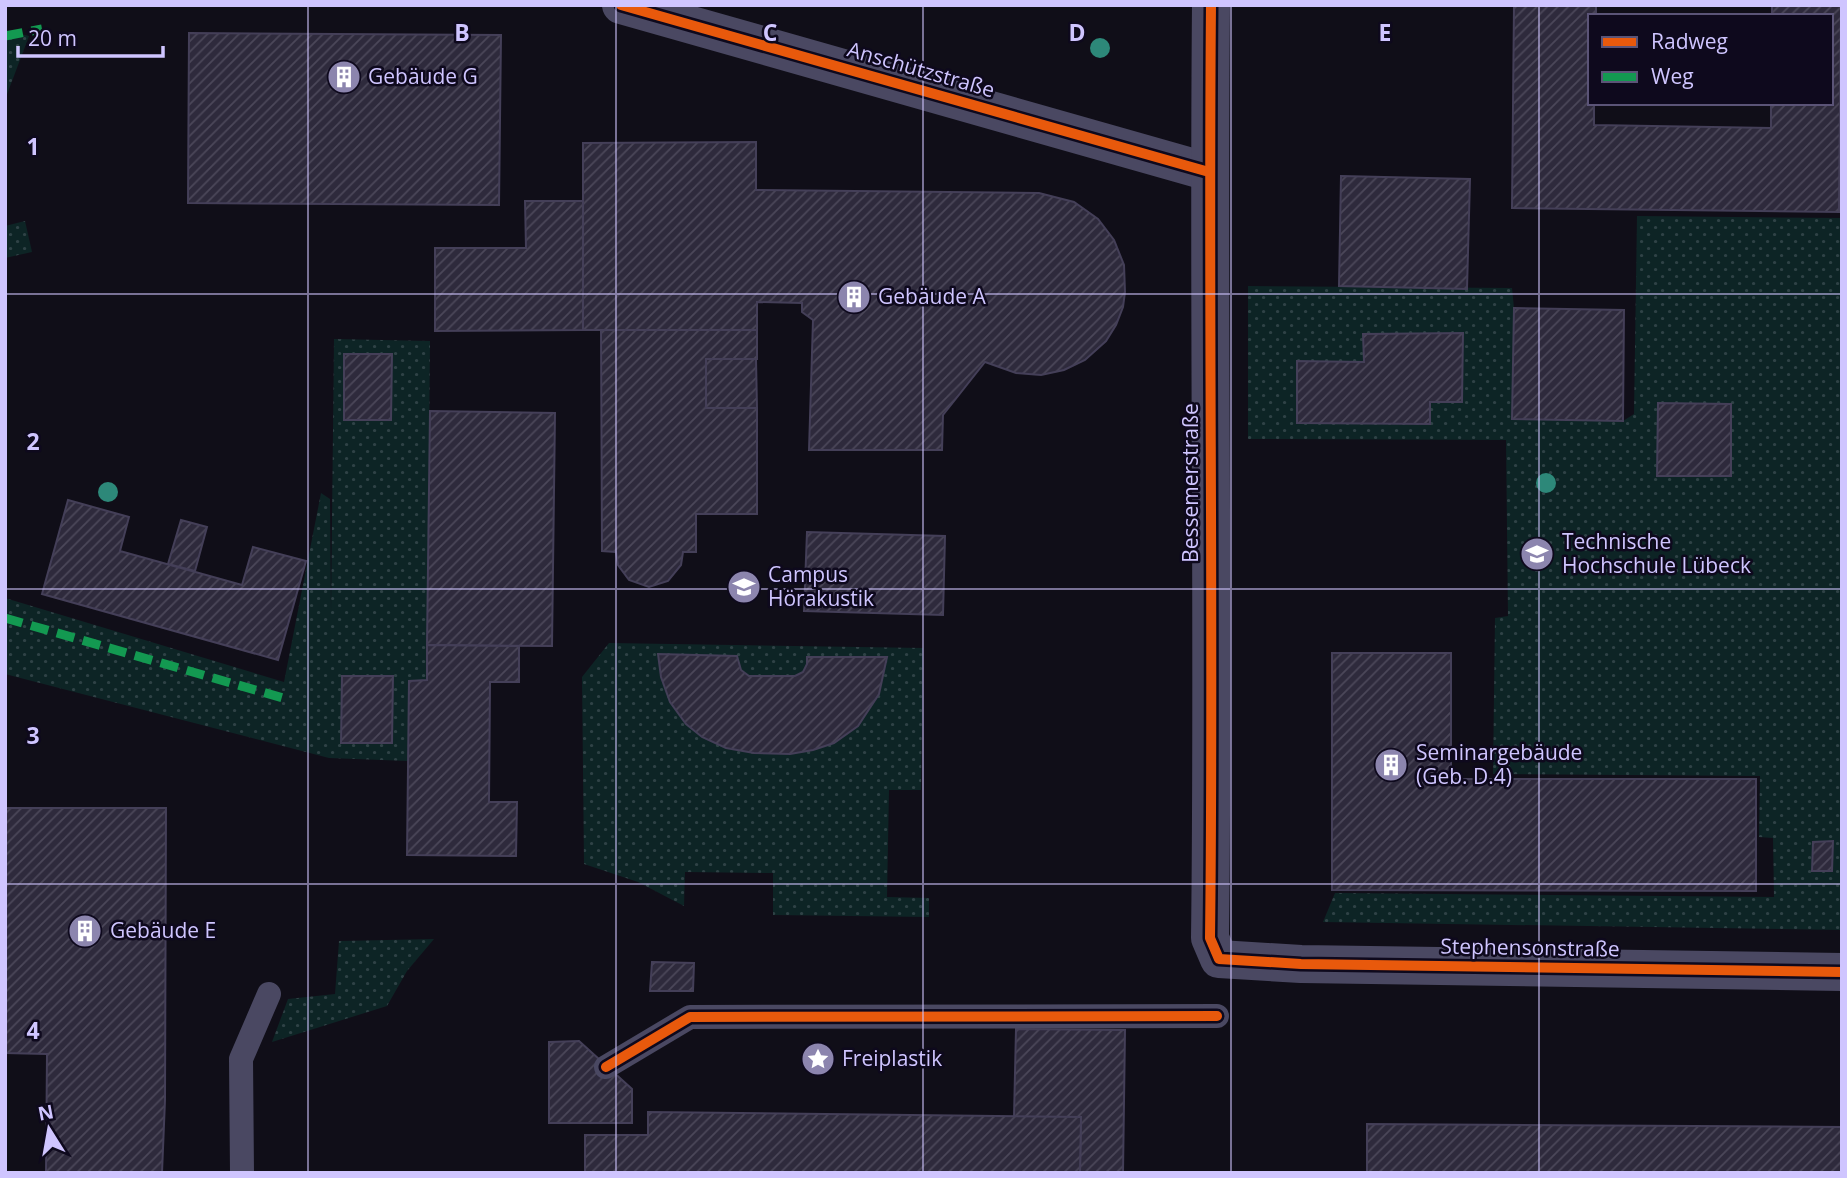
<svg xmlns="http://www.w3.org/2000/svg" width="1847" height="1178" viewBox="0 0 1847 1178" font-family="'Open Sans',sans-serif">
<defs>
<pattern id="grass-dots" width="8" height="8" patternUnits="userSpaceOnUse" patternTransform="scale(1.75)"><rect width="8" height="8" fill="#0d2425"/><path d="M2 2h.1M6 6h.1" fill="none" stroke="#2f4246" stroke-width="1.8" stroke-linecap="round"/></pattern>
<pattern id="building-hatch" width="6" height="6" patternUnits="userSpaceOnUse" patternTransform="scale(1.75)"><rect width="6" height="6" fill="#2e2a3c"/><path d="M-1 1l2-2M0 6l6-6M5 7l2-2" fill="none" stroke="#4b4759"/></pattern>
</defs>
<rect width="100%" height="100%" fill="#100e18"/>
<g fill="url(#grass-dots)">
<path d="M5,30l24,6 -23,61h-1z"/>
<path d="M1637,216l205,2v712l-519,-8 12,-29 439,4 -1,-59 -14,-1 1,-61 -267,-2 2,-156 13,-2 -2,-176 -258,-1v-153l264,2 2,20 -2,111 111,2 11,-7z"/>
<path d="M25,221l7,31 -27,6v-32z"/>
<path d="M334,339l96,2 -3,339 -18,1 -1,80 -79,-3 -324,-84v-76l279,84 37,-189 9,6 1,115z"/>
<path d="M609,643l314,5 -2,142h-32l-2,107 42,1v19l-156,-2v-42l-88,-1 -1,34 -46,-24 -54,-18 -2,-187z"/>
<path d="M434,939l-27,32 -20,35 -115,36 16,-43 47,-5 4,-53z"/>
</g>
<g fill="url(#building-hatch)" stroke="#443f58" stroke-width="2">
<path d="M1514,5h82v11h-6v87h4v22l177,3v-25h60v-87h-59v-11h69l-2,207 -327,-4z"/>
<path d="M189,33l312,2 -2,170 -311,-2z"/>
<path d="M756,142v48l283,3 35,9 24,17 16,21 10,25 1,27 -2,15 -7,18 -10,16 -21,19 -21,10 -23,5 -25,-2 -31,-11 -42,53 -1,35h-133l4,-130 -11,-8v-9l-45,-1v28h-174v-187z"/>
<path d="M1341,176l129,3 -3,110 -128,-3z"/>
<path d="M525,201h58v129l-148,1v-83h91z"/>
<path d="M1514,308l110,2 -1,111 -111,-2z"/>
<path d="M601,330h156v29h-51v49h51v106h-61v38h-13l-2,13 -13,16 -19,6 -20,-7 -11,-15 -2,-13 -14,-1z"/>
<path d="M1463,333l-1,69h-32v22l-133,-1v-62l67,1 -1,-28z"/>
<path d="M344,354h48l-1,66h-47z"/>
<path d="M706,359h50l1,49h-51z"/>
<path d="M1658,403l73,1v72h-74z"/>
<path d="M430,411l125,2 -3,233 -125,-1z"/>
<path d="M68,500l61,17 -9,34 122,34 11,-38 53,14 -28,99 -236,-66z"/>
<path d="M181,520l26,7 -12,44 -27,-7z"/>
<path d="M807,532l138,4 -2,79 -139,-4z"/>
<path d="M427,645l92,1v36h-29l-1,120h28l-1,54 -109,-1 2,-174 18,-1z"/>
<path d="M1332,653h119v126h305v112l-424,-1z"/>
<path d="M658,654l79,2 4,14 8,6h46l8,-4 4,-8v-7h80l-8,37 -21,32 -24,17 -21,7 -23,4 -36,-1 -28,-5 -24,-11 -16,-13 -16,-22 -9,-25z"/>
<path d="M342,676h51l-1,67h-51z"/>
<path d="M5,808h161l-1,292 -3,73h-116l1,-119 -42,-1z"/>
<path d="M1833,841l-1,30h-20l1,-29z"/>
<path d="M652,962l42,1 -1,28h-43z"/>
<path d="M1016,1029l109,1 -2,143h-43l1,-56h-67z"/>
<path d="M579,1041l53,48v34h-83v-81z"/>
<path d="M648,1112l433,5 -1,56h-495v-38h63z"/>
<path d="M1367,1124l475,3v46h-475z"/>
</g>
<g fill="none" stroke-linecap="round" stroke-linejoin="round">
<g stroke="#4a4862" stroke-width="24">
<path d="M606,1067l84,-50 527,-1"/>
<path d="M242,1173l-1,-114 28,-65"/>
</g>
<g stroke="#4a4862" stroke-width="38">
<path d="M621,5l588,167"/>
<path d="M1211,5c-3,311 3,622 -1,933l9,21 82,5 541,8"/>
</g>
<g stroke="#139951" stroke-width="9" stroke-dasharray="18 9" stroke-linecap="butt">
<path d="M5,36l37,-7"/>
<path d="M5,618l285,82"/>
</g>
<defs>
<g id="cycleway">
<path d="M621,5l588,167"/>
<path d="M1211,5c-3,311 3,622 -1,933l9,21 82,5 541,8"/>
<path d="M606,1067l84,-50 527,-1"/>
</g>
</defs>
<use href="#cycleway" stroke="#0e091d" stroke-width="15"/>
<use href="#cycleway" stroke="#e8590c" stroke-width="10"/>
</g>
<g fill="#2d8879">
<circle cx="1100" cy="48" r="10"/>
<circle cx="1546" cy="483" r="10"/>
<circle cx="108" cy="492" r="10"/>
</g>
<path fill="none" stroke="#cfc5ff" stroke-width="2" stroke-opacity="0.55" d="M308,5v1168M616,5v1168M923,5v1168M1231,5v1168M1539,5v1168M5,294h1837M5,589h1837M5,884h1837"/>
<defs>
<symbol id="building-disc" viewBox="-11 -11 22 22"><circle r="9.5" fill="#8c85ae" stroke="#0e091d"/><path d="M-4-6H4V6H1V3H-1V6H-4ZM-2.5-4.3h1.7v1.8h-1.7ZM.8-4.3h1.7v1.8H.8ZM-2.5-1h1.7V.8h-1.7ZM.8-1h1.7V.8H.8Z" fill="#fff"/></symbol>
<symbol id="university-disc" viewBox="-11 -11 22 22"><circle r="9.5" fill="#8c85ae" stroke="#0e091d"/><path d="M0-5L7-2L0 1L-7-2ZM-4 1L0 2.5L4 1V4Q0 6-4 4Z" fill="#fff"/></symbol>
<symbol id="school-disc" viewBox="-11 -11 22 22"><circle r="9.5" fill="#8c85ae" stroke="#0e091d"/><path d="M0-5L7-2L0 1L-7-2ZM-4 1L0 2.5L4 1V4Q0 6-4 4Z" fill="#fff"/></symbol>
<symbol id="sight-disc" viewBox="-11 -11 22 22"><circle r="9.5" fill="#8c85ae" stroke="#0e091d"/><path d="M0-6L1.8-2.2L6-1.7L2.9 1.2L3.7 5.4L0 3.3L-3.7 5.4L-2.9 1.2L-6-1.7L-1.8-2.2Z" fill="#fff"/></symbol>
</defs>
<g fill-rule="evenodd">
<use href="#building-disc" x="325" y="58" width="38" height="38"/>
<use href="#building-disc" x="835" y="278" width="38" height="38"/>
<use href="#university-disc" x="1518" y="535" width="38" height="38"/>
<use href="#school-disc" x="725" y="568" width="38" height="38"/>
<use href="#building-disc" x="1372" y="746" width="38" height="38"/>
<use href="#building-disc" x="66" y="912" width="38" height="38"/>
<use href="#sight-disc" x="799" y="1040" width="38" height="38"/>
</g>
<g text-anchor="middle" stroke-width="5" stroke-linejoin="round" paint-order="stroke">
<g font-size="21" fill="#cfc5ff" stroke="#0e091d">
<text transform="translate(921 70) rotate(16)" y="7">Anschützstraße</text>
<text transform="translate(1191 483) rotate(-90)" y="7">Bessemerstraße</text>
<text transform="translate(1530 948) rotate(1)" y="7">Stephensonstraße</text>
</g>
<g font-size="21" fill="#cfc5ff" stroke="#0e091d" text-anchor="start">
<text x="368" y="84">Gebäude G</text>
<text x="878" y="304">Gebäude A</text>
<text x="1562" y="549">Technische<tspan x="1562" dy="24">Hochschule Lübeck</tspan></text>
<text x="768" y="582">Campus<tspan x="768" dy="24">Hörakustik</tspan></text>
<text x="1416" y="760">Seminargebäude<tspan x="1416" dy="24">(Geb. D.4)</tspan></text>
<text x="110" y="938">Gebäude E</text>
<text x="842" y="1066">Freiplastik</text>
</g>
</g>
<g font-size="23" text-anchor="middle" font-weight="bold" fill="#cfc5ff" stroke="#0e091d" stroke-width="5" stroke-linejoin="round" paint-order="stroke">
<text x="462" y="41">B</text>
<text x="770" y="41">C</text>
<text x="1077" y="41">D</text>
<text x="1385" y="41">E</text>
<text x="33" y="155">1</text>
<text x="33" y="450">2</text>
<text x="33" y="744">3</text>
<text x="33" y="1039">4</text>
</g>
<rect width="1847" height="1178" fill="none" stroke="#cfc5ff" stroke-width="14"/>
<rect x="1588" y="14" width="245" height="91" fill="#0e091d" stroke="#5b5477" stroke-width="2"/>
<rect x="1602" y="37" width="35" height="10" fill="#e8590c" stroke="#5b5477" stroke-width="2"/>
<text x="1651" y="49" font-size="21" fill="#cfc5ff">Radweg</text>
<rect x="1602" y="72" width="35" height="10" fill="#139951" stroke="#5b5477" stroke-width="2"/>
<text x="1651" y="84" font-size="21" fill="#cfc5ff">Weg</text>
<g transform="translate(49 1129) rotate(349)" stroke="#0e091d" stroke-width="5" paint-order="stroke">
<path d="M0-5L12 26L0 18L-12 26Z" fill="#cfc5ff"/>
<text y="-10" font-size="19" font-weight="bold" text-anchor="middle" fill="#cfc5ff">N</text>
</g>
<path d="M18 46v10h145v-10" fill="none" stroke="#cfc5ff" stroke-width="3.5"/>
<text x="28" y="46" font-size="21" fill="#cfc5ff" stroke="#0e091d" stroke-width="5" paint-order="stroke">20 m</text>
</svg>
